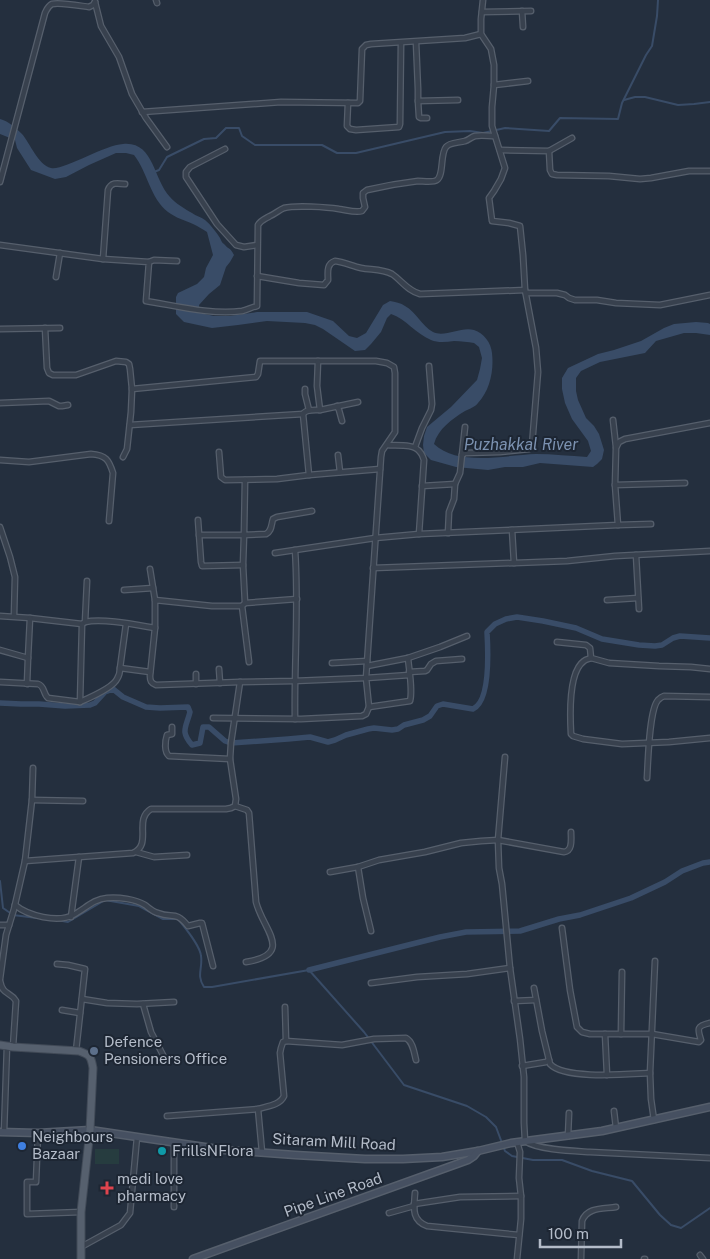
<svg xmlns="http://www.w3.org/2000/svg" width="710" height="1259" viewBox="0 0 710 1259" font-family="'Public Sans',sans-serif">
<rect width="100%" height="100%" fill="#242f3e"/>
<rect fill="#263c3f" x="95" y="1149" width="24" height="15"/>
<path fill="#394c67" d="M0,119c8,2 16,9 22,15 8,9 16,31 29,34 12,3 53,-23 72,-24 31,-3 30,35 47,53 5,6 15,12 22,16 4,3 9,4 13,7 6,5 11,12 15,18 1,2 2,5 4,6 5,6 6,3 10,11l-4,7 -4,5 -6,18 -11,9 -10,11 1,8 14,3h16l27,-4h50l26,9 16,15 8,2 9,-5 17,-28 7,-4c5,1 11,2 15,5 11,6 17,20 28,26 12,6 28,-6 41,-2 10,3 17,13 18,23 2,18 -2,37 -14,50 -3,4 -9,6 -13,8 -13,8 -27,18 -31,33 24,23 72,11 102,10 17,0 34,2 51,3l4,-6 -3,-10 -16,-22 -7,-16 -3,-14v-11l6,-10 30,-14 16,-4 27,-9 23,-13 10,-4 22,-2 12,1 2,1v11l-14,-2h-12l-28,8 -11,12 -45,9 -19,9 -5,7v13l2,9 8,18 8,8 5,8 5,16 -2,9 -5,5 -4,3 -53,-4 -17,4h-18l-17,3 -32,-3 -25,-7 -7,-7 -1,-8 1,-9 3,-9 24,-20 26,-27 3,-11 2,-11 -3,-11 -5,-4c-6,-1 -13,-2 -20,-2 -8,1 -16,2 -23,-1 -15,-6 -25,-21 -40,-26l-4,4 -6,14 -10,12 -6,6 -10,1 -32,-22 -8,-4 -10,-2 -38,-2 -29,4 -26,3 -28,-6 -8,-8v-17l2,-4 19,-9 7,-7 2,-9 7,-13 -6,-23c-5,-3 -9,-6 -14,-8 -9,-4 -17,-6 -25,-12 -18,-14 -20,-39 -34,-57l-8,-2h-10l-27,12 -23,12 -11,2 -24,-9 -14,-22 -2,-8 -15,-6z"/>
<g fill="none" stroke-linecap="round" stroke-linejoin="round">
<g stroke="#394c67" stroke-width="2">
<path d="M624,100l11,-3h10l33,8 16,-1 16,-2"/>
<path d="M154,172l5,-2 8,-13 37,-18 12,-1 10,-10h13l3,8 13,9h67l15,8h19l89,-21 25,-1 13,2 22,-5 44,3 11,-13 58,1 4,-16 24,-48 6,-9 5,-30 1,-16"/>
<path d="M0,881l3,27 10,7 24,3"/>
<path d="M57,920l11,2 37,-22 34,6 24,13h15c7,9 22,26 23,37 2,12 -5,19 3,31h8l97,-17 55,62 40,53 63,21 19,11 10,10 9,24 7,5 21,4h29l30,11 40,10 28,34 11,10 10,3 29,-20"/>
</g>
<g stroke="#394c67" stroke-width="5.5">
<path d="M0,703l21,1h18l26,2 25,-1 5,-2 10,-11 8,-3 10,8 23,10 14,1 28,-1 2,5c-4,16 -10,19 2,33l8,-2 3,-16h6l16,14 6,2 57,-4 22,-2 18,5 7,-2 11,-5 22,-6 6,-1 18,2 6,-1 6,-4 19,-5 7,-4 7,-10 6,-2 30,5c18,-8 15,-60 14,-77l8,-8 11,-5 11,-2 26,4 33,7 26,11 37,6 16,1 7,-1 11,-7 7,-2 30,2"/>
<path d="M309,970l131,-33 26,-5 54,-1 39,-12 21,-4 51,-17 34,-16 17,-11 21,-8 7,-1"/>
</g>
<defs>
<g id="street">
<path d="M156,0l1,3"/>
<path d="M95,2l6,24 18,31 13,37 14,24 21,29"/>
<path d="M522,11l1,16"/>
<path d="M482,12l49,-1"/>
<path d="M416,42l2,47v12l40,-1"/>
<path d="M494,85l34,-4"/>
<path d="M418,101l1,16 2,1h6"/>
<path d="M348,103l-1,23 3,3 6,1 43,-3 1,-3 1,-81"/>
<path d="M142,112l139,-10 77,1 2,-2 2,-52 4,-4 5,-1 94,-6 16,-4"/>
<path d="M225,149l-35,18 -4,5v5l31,47 19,21 8,2 13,-2"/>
<path d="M500,150l49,1 1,19 2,4 5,1 52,1 31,3 11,-1 38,-7h21"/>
<path d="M549,151l23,-13"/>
<path d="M0,182l45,-169c2,-4 3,-7 7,-9 8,-2 29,2 37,3l4,-2 2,-3"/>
<path d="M0,245l103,14 46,3 -3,39c31,5 65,14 96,10 5,-1 10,-4 15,-5l1,-81c3,-5 7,-6 12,-9 5,-2 9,-6 14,-8 11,-3 43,-1 55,1 8,1 16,4 23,2l3,-4 -2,-9v-5l4,-3c17,-4 34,-7 51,-9 5,0 15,2 19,-1 7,-5 3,-26 9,-33 4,-5 13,-4 19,-6 4,-1 6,-4 10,-5 6,-1 13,0 20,0"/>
<path d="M103,259l5,-69c3,-8 9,-7 17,-6"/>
<path d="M149,262l5,-2 23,1"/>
<path d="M257,276l42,7 25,2 4,-5c0,-7 -2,-16 7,-19 9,1 17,5 26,7 10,2 21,1 31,6 10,7 16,17 28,20l105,-4"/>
<path d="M56,277l4,-24"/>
<path d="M526,293h31l8,2 4,3 6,2h22l19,3 44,2 50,-10"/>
<path d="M45,328l2,40 2,5 4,2h23l40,-14 10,1 3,2 1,5 2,20 -1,23 -4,37 -4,8"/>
<path d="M0,329l60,-1"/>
<path d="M132,389l124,-12 2,-3 2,-13h116l11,2 7,4 1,6v59l-13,19 -1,6 -15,221 -72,3 -54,1 -84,3c-5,-2 -6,-4 -6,-9l5,-48"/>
<path d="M305,389v5l4,16"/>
<path d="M0,403l49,-2 10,5h3l6,-1"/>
<path d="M337,406l2,4 3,11"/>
<path d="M320,410l38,-8"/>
<path d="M613,420l3,27"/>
<path d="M130,425l173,-11"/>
<path d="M387,445c9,1 27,-2 33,7 2,2 3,5 4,8l-5,74"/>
<path d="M415,447l7,-19 9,-18 1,-6 -3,-38"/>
<path d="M219,452l2,25 4,3 52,-1 32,-4 -6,-61c3,-5 11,-4 17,-4l-3,-24 1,-25"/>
<path d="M338,455l2,17"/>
<path d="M462,455l3,-2 35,-1 29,-3 3,-3 1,-13 5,-61 -2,-24 -11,-58 -2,-35 -3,-29 -11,-3 -17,-2 -3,-23 5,-7 7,-12 4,-11 -13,-42v-19l2,-22v-20l-3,-16 -10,-15v-15l2,-19"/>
<path d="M0,460l29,2 62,-8c15,1 18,6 22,19l-4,48"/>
<path d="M309,475l71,-6"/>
<path d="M245,480l-1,55 22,-1c6,-3 5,-9 7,-15l4,-2 35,-6"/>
<path d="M615,485l1,-37 3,-6 6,-3 85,-16"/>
<path d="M422,486l33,-2"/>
<path d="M198,520l3,42 1,4 41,-1"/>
<path d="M618,525l33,-1"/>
<path d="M0,527l10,30 5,20 -1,39"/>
<path d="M512,530l2,33"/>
<path d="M448,533l1,-21 5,-13 1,-15 5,-11 5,-46"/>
<path d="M199,535h45l-1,30 2,38 -3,3 7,56"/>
<path d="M295,550c4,56 -1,112 0,169"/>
<path d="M275,553l100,-15 44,-4 199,-9 -3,-40 70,-2"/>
<path d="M636,555l3,54"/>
<path d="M373,568l194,-7 48,-5 95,-5"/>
<path d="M150,569l5,31"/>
<path d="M124,590l29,-2"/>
<path d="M607,600l31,-2"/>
<path d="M245,603l52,-4"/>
<path d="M0,616l30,2 52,6 3,-2 2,-41"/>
<path d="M85,622c18,-4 52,3 70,6v-28l57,6h30"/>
<path d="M557,642l29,3 4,3 1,10 18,5 50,3 32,1 19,2"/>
<path d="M0,650l28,8 2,-40"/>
<path d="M408,658c1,12 5,32 2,43l-41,6 -3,-29 43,-3"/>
<path d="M591,658c-2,1 -5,1 -7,3 -16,11 -14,55 -13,73l2,2 10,3 39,5 47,-2 41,-4"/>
<path d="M332,663l35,-2"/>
<path d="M367,666l41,-8 32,-11 27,-11"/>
<path d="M120,668l6,-44"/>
<path d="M219,669l1,14"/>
<path d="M409,672l16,-1 2,-1 4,-6 5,-3 26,-2"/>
<path d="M0,682l38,2c7,2 5,10 10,14l32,4 2,-78"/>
<path d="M27,684l1,-26"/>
<path d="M196,684v-10"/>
<path d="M80,702c9,-4 33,-14 37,-23 2,-3 3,-8 3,-11l30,4"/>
<path d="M213,718l88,1 61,-3 4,-2 3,-7"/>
<path d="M172,727v7l-5,1c-2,6 -3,17 2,21l61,3"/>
<path d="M505,757l-7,83 1,28 3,16 8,84 10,71 4,38v46l1,18c13,9 49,10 65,11 40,2 80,4 120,6"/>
<path d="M647,778c1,-15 2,-68 11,-78 2,-2 3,-3 6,-4l46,1"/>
<path d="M32,800l51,1"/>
<path d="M235,806l12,4 2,3 7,89c7,28 39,52 -10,60"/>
<path d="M136,852l18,5 33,-2"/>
<path d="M25,861l108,-8c20,-9 0,-33 18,-44h75l5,-1 4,-2 1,-7 -6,-40 1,-16 9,-61"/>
<path d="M358,867l5,31 8,33"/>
<path d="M330,872l28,-5 21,-7 46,-8 36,-9 20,-2 17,-1 66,12c9,-1 7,-13 7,-20"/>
<path d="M15,905c13,11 43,18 58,10 12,-6 20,-16 34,-17 12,-1 28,1 38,7 4,3 8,7 13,8 15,6 17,-3 30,13l12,-3h2l11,43"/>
<path d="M71,917l8,-60"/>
<path d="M0,925h9"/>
<path d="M562,928l8,62 7,37 5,5 8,2h62l47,8 2,-2c-4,-12 -4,-14 9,-17"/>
<path d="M57,964l11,1 17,4 -9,82"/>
<path d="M0,979l6,-44 8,-26 11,-48 7,-61 1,-32"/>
<path d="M0,981c3,15 10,10 16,20l-3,46"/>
<path d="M371,983l46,-6 50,-3 43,-6"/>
<path d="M534,988l8,43 8,33c15,16 78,10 100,9"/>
<path d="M82,999l25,4 30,1 37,-2"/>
<path d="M514,1001l22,-1"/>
<path d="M143,1004l8,28 12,23"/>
<path d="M285,1007l1,34"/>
<path d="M62,1010l18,3"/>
<path d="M605,1034l2,41"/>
<path d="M621,1034l1,-62"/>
<path d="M522,1066l24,-4 3,-2"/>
<path d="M614,1111l2,17"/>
<path d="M167,1116l91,-7"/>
<path d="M654,1120l-3,-21 -1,-26 5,-112"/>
<path d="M4,1132l3,-86"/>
<path d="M38,1133l-2,49h-9v32l54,-2"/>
<path d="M568,1136l1,-23"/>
<path d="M174,1142v65"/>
<path d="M517,1142l3,10 -1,26 2,18v23l-4,40"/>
<path d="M262,1152l-4,-43c10,-3 22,-4 26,-13l-4,-43 1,-5 2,-6 3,-1 56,4 32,-6 32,-1c7,4 8,14 10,22"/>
<path d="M415,1193c-1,14 -4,27 12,33l92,9"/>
<path d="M414,1204l46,-7 61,-1"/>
<path d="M389,1213l25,-7"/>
<path d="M81,1247l40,-22 9,-12 7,-76"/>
<path d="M700,1255l3,4"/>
<path d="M581,1259l1,-38c5,-14 21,-12 34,-14"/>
<path d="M644,1259h1"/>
</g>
<g id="secondary">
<path d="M0,1132l38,1 52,-3 135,20 70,5 70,4h38l39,-2 36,-6 33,-8 91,-12 108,-24"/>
<path d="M193,1259l275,-99 6,-4 4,-5"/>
</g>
<path id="primary" d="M0,1045l13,2 66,4c11,4 12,5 14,17l-3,62 -9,82v47"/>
</defs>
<use href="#street" stroke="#565f6c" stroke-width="7"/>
<use href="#secondary" stroke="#565f6c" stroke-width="9"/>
<use href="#primary" stroke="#414a57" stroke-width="9"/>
<use href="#street" stroke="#38414e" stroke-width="4.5"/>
<use href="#secondary" stroke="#465061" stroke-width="6"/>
<use href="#primary" stroke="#56606e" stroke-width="7"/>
</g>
<circle fill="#5c6f8a" stroke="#1d2633" stroke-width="2" cx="94" cy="1051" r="5"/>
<circle fill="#3f7fe0" stroke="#1d2633" stroke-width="2" cx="22" cy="1146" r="5"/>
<circle fill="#0f9aa8" stroke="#1d2633" stroke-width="2" cx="162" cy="1151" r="5"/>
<path fill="#e0444e" stroke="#1d2633" stroke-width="2" d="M104.5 1180.5h5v5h5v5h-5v5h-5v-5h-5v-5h5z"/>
<g text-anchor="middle" stroke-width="4" stroke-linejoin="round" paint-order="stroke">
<g font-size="15" fill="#b4bcc9" stroke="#1d2633" text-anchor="start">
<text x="104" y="1047">Defence<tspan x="104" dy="17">Pensioners Office</tspan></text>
<text x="32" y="1142">Neighbours<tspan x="32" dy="17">Bazaar</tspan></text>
<text x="172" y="1156">FrillsNFlora</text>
<text x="117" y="1184">medi love<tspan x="117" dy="17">pharmacy</tspan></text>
</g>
<g font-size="15" fill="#b4bcc9" stroke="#1d2633">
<text transform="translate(334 1142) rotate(3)" y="5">Sitaram Mill Road</text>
<text transform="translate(333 1195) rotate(-20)" y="5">Pipe Line Road</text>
</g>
<g font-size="16" font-style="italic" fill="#7c92b1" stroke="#1d2633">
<text x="521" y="450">Puzhakkal River</text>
</g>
</g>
<path d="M540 1239v8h81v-8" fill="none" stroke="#b4bcc9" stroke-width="2.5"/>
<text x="548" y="1239" font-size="15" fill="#b4bcc9" stroke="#1d2633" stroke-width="4" paint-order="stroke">100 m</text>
</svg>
